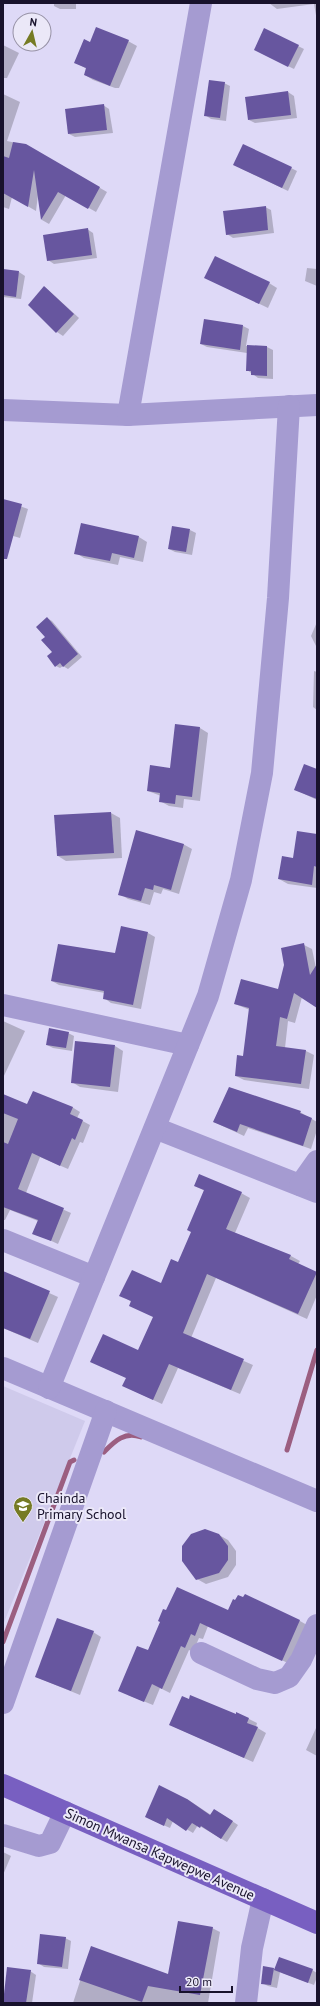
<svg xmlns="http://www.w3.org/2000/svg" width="320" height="2006" viewBox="0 0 320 2006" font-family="'PT Sans',sans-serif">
<rect width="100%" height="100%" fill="#ded9f7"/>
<path fill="#cfcaeb" d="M3,1386l82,35 -82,204z"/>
<g fill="#0003">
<path d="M54,3h22v6h-16l-6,-3z"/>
<path d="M269,3h48v18l-3,-17 -37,5z"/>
<path d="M128,41l9,5 -18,42h-4l-22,-8 -8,-5 2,-6 -11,-6 14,-20z"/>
<path d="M3,45l16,8 -12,25h-4z"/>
<path d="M298,46l6,3 -10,20 -33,-16z"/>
<path d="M224,83l6,3 -4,35 -15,-2 -6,-4z"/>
<path d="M288,92l6,4 3,22 -42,5 -6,-3z"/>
<path d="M3,94l17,8 -13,39 19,4 81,47 -11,20 -30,-17 -17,29 -7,-4 -4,-25 -2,16 -24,-14 -3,12 -6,-2z"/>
<path d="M103,105l6,4 4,24 -38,4 -6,-3z"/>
<path d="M240,168h51l6,3 -9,20z"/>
<path d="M265,207l6,3 3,23 -41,5 -6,-4z"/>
<path d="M87,229l6,4 4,25 -43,6 -6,-4z"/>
<path d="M307,268l10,1v17l-12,-5z"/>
<path d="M3,270l16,2 6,4 -4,23 -18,-2z"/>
<path d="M214,282l55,1 8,5 -9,20z"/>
<path d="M45,287l34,31 -16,18 -6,-4z"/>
<path d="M243,326l6,3 -3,17 21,1 6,3v29l-15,-1 -11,-8v-17l-40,-6 -6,-3z"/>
<path d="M3,500l25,9 -8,29 -17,-5z"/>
<path d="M190,530l6,3 -4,22 -17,-3 -6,-3z"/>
<path d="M139,537l8,5 -4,20 -23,-5 -2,8 -34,-7 -8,-5z"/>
<path d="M47,618l5,3 30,36 -14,12 -5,-3 -3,2 -4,-2 -3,-14 -7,-15z"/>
<path d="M317,622v26l-6,-12z"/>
<path d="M314,671l3,1v38l-4,-3z"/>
<path d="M176,725l24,3 8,5 -8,68 -16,-2 -1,9 -14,-2 -9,-5 1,-5 -13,-5 23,-22z"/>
<path d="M317,770v30l-21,-10z"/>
<path d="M111,813l9,5 2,40 -56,3 -8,-5 -3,-40z"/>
<path d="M317,835v53l-29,-4 -9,-5 14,-20z"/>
<path d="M183,844l9,5 -13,45 -16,-5 -2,5 -7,-2 -4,13 -22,-6 -8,-5z"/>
<path d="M148,933l7,4 -14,72 -30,-6 -7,-5 1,-5 -46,-8 -7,-4 64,-27z"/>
<path d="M304,945l8,4 4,19 1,-2v40l-15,-9 -7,26 -7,-2 -3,27 21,3 8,4 -5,34 -65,-9 -8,-4 8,-19 6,-47 -15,-6 43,-14z"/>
<path d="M3,1021l22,10 -22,47z"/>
<path d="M68,1033l6,3 -2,15 -19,-3 -6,-3z"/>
<path d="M115,1046l8,5 -5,41 -38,-5 -8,-5z"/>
<path d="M3,1095l25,10 44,2 8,5 -3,6 13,7 -7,18 -3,-1 -12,27 -28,-12 -14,36 45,20 -13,31 -24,-11 4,-12 -28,-11 -5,10h-2z"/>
<path d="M300,1112l17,10v8l-6,19 -63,-21 -4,8 -30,-14z"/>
<path d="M195,1186l46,7 9,5 -15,35 56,23 9,5 -2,3 19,9v22l-10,24 -91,-41 -25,60 62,27 -13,29 -62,-26 -16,36 -30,-14 -5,-12 -27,-12 39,-15 15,-34 -33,-22 40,-11 18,-21 13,-31 13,-41z"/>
<path d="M3,1272l55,25 -20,46 -35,-15z"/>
<path d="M219,1535l9,5 8,11v14l-8,12 -22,7 -9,-5z"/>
<path d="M236,1601l64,20 7,4 -17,39 -82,-38 -5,13 -4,-1 -6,14 -4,-2 -19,43 -10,-5 -7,17 -25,-10 33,-73 67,-11z"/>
<path d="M93,1632l8,5 -21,58 -44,-18z"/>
<path d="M237,1713l20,10 -1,4 10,6 -13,29 -83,-37 66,-10z"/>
<path d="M316,1728l1,1v27l-11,-6z"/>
<path d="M187,1799l24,16 9,-2 18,12 -11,17 -29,-17 -5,8 -20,-12 -3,7 -18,-8z"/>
<path d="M3,1852l8,4 -8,19z"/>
<path d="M212,1928l8,4 -12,71h-135l18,-56 78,28z"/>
<path d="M65,1938l6,3 -3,28 -24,-2 -6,-4z"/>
<path d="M8,1968l22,3 6,4 -4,28h-29z"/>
<path d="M274,1969l38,1 5,3v4l-3,8 -34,-13 -3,16 -9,-2 -6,-3z"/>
</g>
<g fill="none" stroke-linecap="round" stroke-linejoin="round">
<g stroke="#9b5e80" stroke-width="5">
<path d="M287,1450l30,-100"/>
<path d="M104,1452c10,-10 20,-21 37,-15"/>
<path d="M3,1642l67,-180 4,-2"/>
</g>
</g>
<g fill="#67569f">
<path d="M96,27l33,13 -19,46 -26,-11 2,-7 -12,-5 10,-24 6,3z"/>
<path d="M264,28l35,17 -11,22 -34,-17z"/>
<path d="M209,80l16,2 -5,36 -16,-2z"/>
<path d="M288,91l3,24 -43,5 -3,-23z"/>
<path d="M104,104l3,26 -39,4 -3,-25z"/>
<path d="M13,142l13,2 74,43 -12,22 -30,-17 -17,28 -7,-50 -6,37 -25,-14v-37l6,2z"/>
<path d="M243,144l49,23 -10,21 -49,-23z"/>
<path d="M266,206l2,24 -42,5 -3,-24z"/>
<path d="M88,228l4,27 -45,6 -4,-26z"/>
<path d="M215,256l55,26 -11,22 -55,-26z"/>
<path d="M3,269l16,2 -3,26 -13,-2z"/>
<path d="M44,286l30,28 -18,19 -28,-28z"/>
<path d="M204,319l39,6 -3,25 -40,-6z"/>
<path d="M247,345l20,1v30l-16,-1v-4h-5z"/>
<path d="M3,499l19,5 -15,55h-4z"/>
<path d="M81,523l58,13 -5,22 -22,-5 -2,8 -36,-7z"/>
<path d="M172,526l18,3 -4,23 -18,-3z"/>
<path d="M47,617l31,37 -15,13 -3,-4 -5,4 -8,-11 5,-4 -11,-12 4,-3 -9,-10z"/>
<path d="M175,724l25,3 -8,70 -16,-2 -1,9 -16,-2 1,-9 -13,-2 3,-26 20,3z"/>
<path d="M304,764l13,5v30l-23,-9z"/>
<path d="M111,812l3,41 -57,3 -3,-41z"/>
<path d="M136,830l48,14 -13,46 -17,-5 -1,5 -8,-2 -4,13 -23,-6z"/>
<path d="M297,831l20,3v33l-3,-1 -2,19 -34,-6 4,-23 11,2z"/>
<path d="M121,926l27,6 -15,73 -30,-6 1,-8 -53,-10 7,-37 57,9z"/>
<path d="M304,943l6,32 7,-11v44l-23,-15 -7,26 -7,-2 -4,29 30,4 -5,34 -66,-8 2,-21 6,1 6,-48 -15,-4 7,-25 37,10 6,-24 -3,-17z"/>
<path d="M49,1028l20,4 -3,16 -20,-3z"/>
<path d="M75,1041l40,4 -5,42 -39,-4z"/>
<path d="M229,1087l72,24 -1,2 12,5 -9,28 -63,-22 -3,8 -24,-10z"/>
<path d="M33,1091l40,16 -3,7 13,6 -8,20 -3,-2 -12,28 -28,-13 -14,36 46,19 -13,33 -19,-7 6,-14 -35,-13v-65l5,2 10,-25 -15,-6v-19l24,10z"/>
<path d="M199,1174l43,18 -16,37 65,26 -2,4 28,13 -19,42 -91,-40 -24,59 61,26 -13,31 -62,-26 -16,36 -31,-14 4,-8 -36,-16 13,-28 35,16 15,-33 -24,-11 2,-5 -12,-5 13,-26 29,13 10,-24 7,3 13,-30 -4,-2 17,-40 -10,-4z"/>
<path d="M3,1271l47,20 -20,48 -27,-11z"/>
<path d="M205,1529l14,5 9,12v14l-9,13 -23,7 -14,-19v-15l9,-12z"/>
<path d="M177,1587l51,23 5,-11 2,1 3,-5 5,2 2,-3 55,26 -18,41 -82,-38 -5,13 -4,-2 -6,14 -4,-2 -19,43 -10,-5 -8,18 -26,-11 19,-45 11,4 12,-28 -2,-1 5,-12 3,1z"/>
<path d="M57,1618l37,13 -23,60 -36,-14z"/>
<path d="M190,1695l46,19v-2l13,6 -2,5 11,4 -14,31 -75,-33 13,-29 7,3z"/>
<path d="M159,1785l28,14 23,16 4,-6 19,12 -12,18 -20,-13 -1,2 -8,-5 -6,8 -19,-13 -3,8 -19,-9z"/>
<path d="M178,1921l35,6 -13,68 -52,-9 -6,16 -63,-22 12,-34 77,28z"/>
<path d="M40,1934l26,3 -4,30 -25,-3z"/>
<path d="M279,1957l34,12 -5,14 -34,-13z"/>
<path d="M263,1966l11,2 -3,17 -10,-1z"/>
<path d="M7,1967l24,3 -5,33h-23z"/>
</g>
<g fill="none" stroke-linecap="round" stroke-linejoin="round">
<g stroke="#a59bd1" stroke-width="22">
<path d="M3,410l125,5 189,-10"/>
<path d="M128,415l73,-412"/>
<path d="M3,1005l185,40"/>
<path d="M155,1128l162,64"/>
<path d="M300,1185l17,-24"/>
<path d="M3,1240l91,37"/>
<path d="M3,1368l314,133"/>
<path d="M49,1388l159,-392 33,-116 21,-107 16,-175 11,-192"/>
<path d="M201,1653l56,26 18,4 14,-6 12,-17 16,-35"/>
<path d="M3,1703l103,-292"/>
<path d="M3,1835l36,11 11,-3 15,-31"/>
<path d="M246,2003l6,-55 11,-49"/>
</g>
<path stroke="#785fc1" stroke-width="22" d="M3,1785l314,138"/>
</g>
<defs>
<symbol id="school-pin" viewBox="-11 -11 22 30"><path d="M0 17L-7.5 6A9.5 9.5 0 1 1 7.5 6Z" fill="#767b24" stroke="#ebe8f8"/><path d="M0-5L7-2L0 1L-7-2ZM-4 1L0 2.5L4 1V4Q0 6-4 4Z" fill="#fff"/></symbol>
</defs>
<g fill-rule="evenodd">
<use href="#school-pin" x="12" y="1495" width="22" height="30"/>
</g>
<g text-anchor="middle" stroke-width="4" stroke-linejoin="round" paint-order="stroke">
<g font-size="14" fill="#18122c" stroke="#ebe8f8" text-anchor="start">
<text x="37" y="1503">Chainda<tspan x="37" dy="16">Primary School</tspan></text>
</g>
<g font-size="14" fill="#18122c" stroke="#ebe8f8">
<text transform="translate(160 1854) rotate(24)" y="5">Simon Mwansa Kapwepwe Avenue</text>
</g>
</g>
<rect width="320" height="2006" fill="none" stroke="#18122c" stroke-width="8"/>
<g transform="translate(32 32) rotate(8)"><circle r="19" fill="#ebe8f8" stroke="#9792a6"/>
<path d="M0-3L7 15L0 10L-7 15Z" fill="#767b24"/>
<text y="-6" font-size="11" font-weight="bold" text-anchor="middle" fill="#18122c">N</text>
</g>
<path d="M180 1986v6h52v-6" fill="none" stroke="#18122c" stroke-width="2"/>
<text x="186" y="1986" font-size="12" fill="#18122c" stroke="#ebe8f8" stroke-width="3" paint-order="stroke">20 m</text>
</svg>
